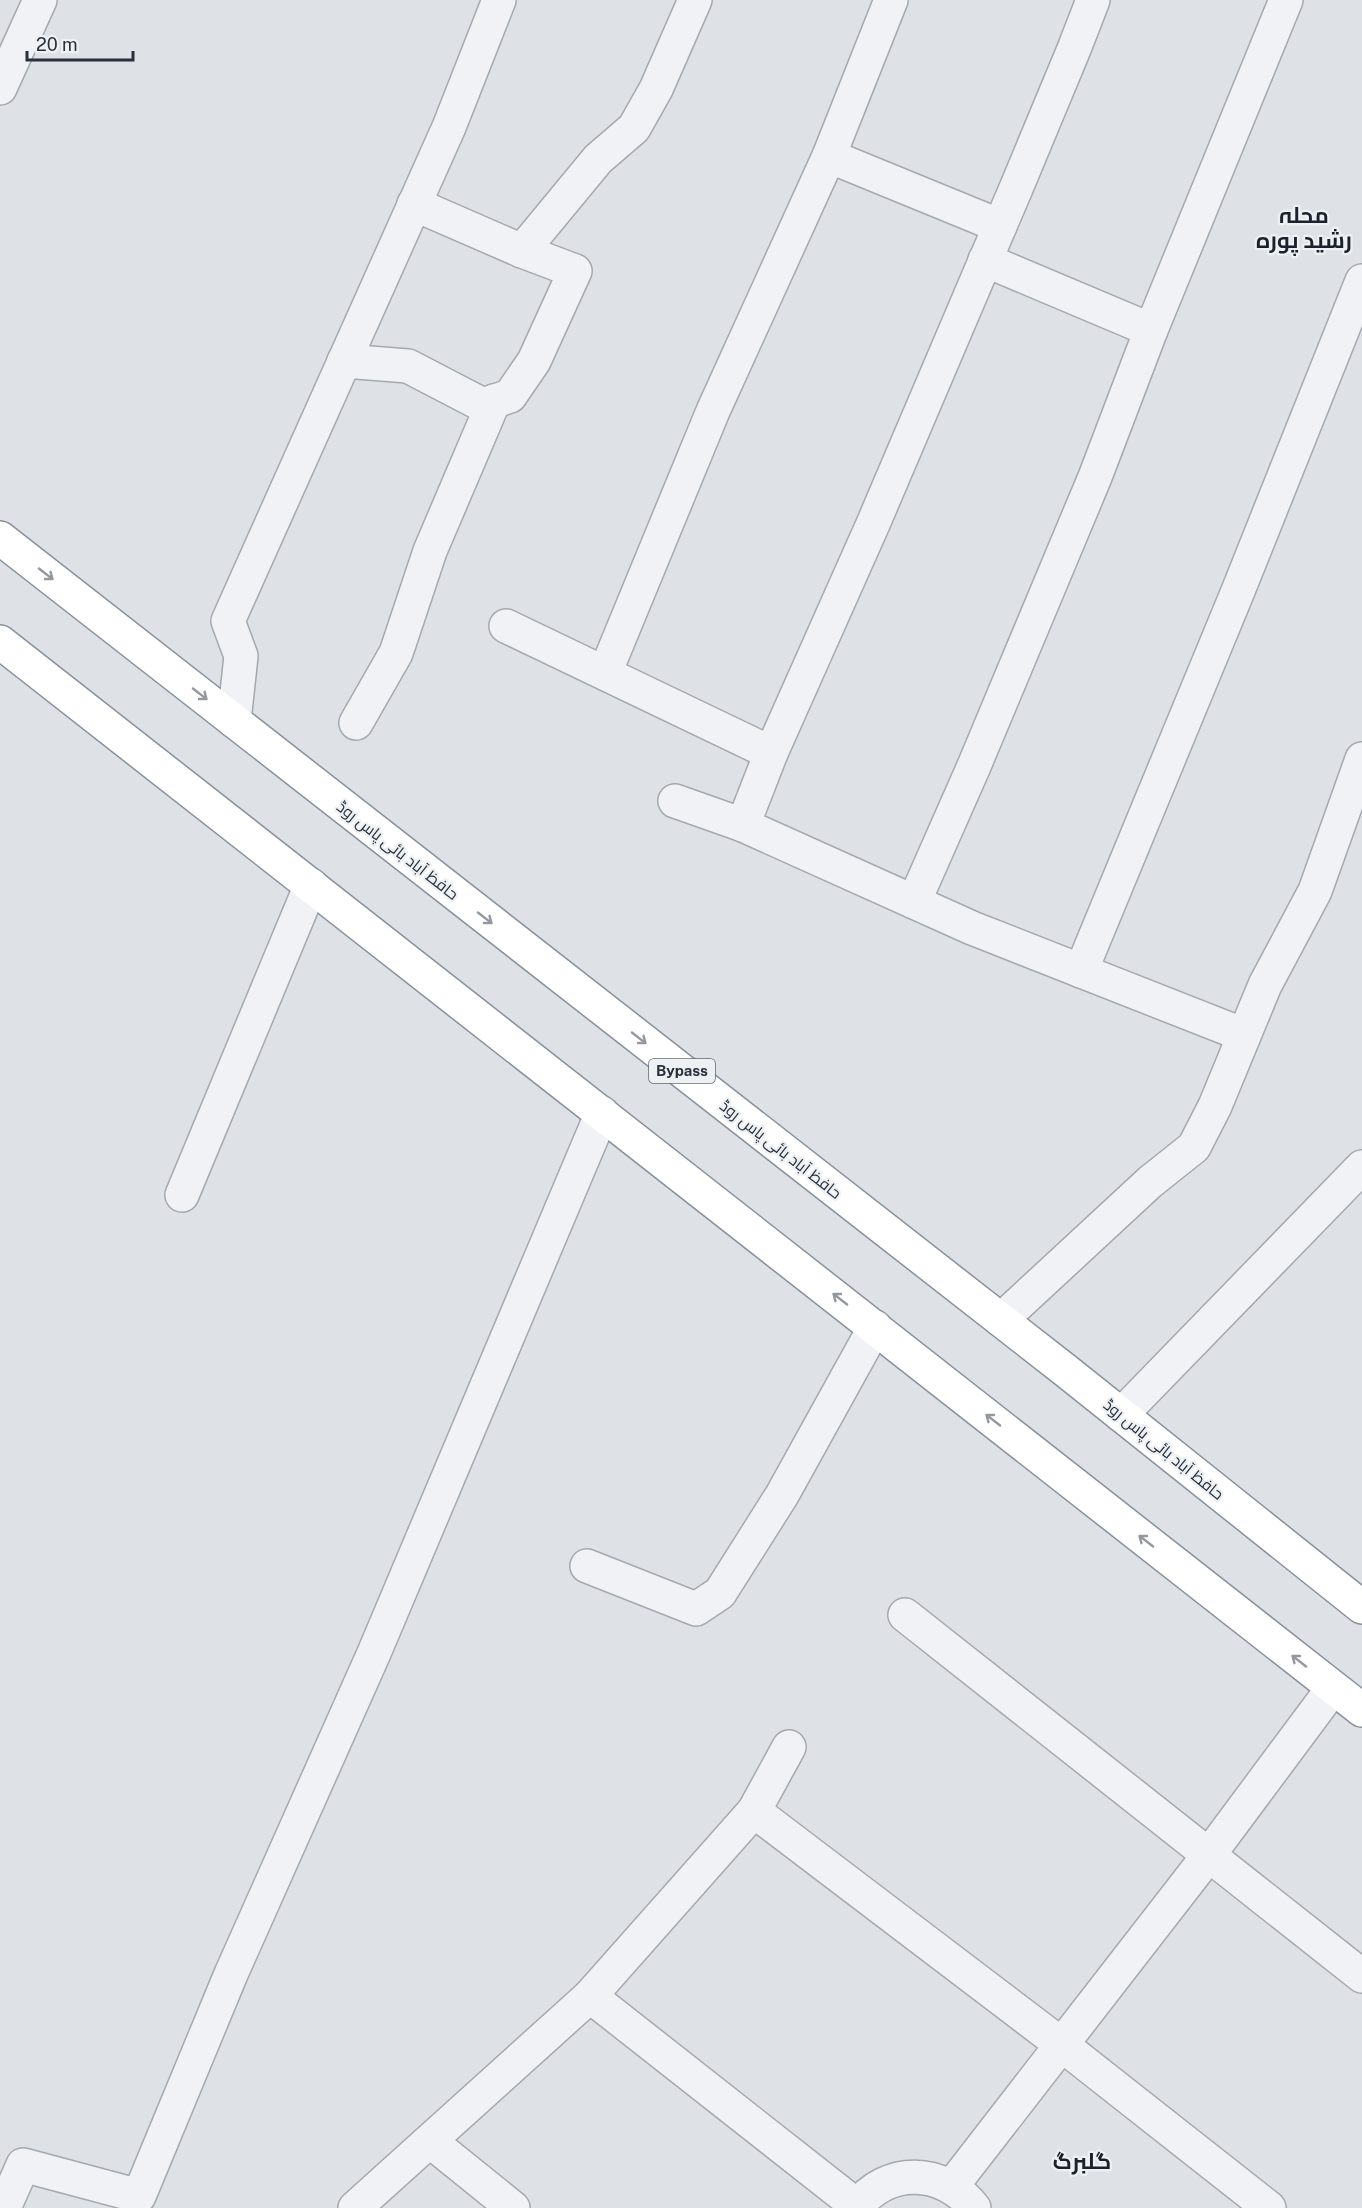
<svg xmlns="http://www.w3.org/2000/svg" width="1362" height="2208" viewBox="0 0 1362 2208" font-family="'Public Sans',Cairo,sans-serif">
<rect width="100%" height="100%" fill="#dee2e6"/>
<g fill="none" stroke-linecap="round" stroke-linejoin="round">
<defs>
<g id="street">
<path d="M0,88l40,-88"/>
<path d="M829,156l171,70"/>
<path d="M522,251l76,-92 36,-31 22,-39 39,-89"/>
<path d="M985,260l166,70"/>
<path d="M344,361l64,5 75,39 27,-9 24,-35 41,-90 -53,-20 -108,-47"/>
<path d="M506,626l265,127"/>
<path d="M605,673l108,-262 116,-255 62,-156"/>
<path d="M234,721l7,-65 -13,-35 221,-494 50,-127"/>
<path d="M356,723l40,-70 34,-102 64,-150"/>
<path d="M675,801l68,24 229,103 272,107"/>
<path d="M743,825l28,-72 102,-229 144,-338 57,-137 19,-49"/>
<path d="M914,902l60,-136 121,-289 56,-147 135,-330"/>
<path d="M1081,971l157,-380 124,-310"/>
<path d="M182,1195l129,-310"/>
<path d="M1001,1320l149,-138 44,-35 21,-41 50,-121 50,-94 47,-132"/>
<path d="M1121,1415l241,-248"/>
<path d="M587,1566l109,43 24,-16 62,-98 93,-168"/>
<path d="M905,1615l457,361"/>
<path d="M754,1811l308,234 207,163"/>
<path d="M590,1996l267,210"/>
<path d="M430,2141l83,67"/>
<path d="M952,2186l256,-330 125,-168"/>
<path d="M4,2208l19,-43 116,31 92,-222 143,-321 228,-540"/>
<path d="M355,2208l235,-212 164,-185 35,-64"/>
<path d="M856,2208c30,-42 88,-40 118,0"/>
</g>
<g id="highway">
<path d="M0,538l1065,832 297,237"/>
<path d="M0,642l1362,1068"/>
</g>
</defs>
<use href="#street" stroke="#a4a9b0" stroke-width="36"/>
<use href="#highway" stroke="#87909c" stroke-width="36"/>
<use href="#street" stroke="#f1f2f5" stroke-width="33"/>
<use href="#highway" stroke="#fff" stroke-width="33"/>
</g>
<defs><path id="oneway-shaft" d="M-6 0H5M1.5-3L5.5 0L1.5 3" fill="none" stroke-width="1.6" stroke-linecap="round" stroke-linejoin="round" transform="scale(1.5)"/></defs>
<g stroke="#94989e">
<use href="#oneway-shaft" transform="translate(46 574) rotate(38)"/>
<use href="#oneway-shaft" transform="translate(200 694) rotate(38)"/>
<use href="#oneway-shaft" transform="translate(485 918) rotate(38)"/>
<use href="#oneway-shaft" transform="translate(639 1038) rotate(38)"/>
<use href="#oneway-shaft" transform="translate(840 1299) rotate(-142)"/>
<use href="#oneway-shaft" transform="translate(993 1420) rotate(-142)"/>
<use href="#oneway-shaft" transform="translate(1146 1541) rotate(-142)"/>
<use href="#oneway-shaft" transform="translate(1299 1661) rotate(-142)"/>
</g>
<g text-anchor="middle" stroke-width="4.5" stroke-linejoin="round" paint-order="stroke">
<rect fill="#eef1f4" stroke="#646a73" stroke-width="1.5" x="649" y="1059" width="66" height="24" rx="4.5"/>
<g font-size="15" font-weight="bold" fill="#29303c">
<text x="682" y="1076">Bypass</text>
</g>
<g font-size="16" fill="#29303c" stroke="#eef1f4">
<text transform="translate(398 850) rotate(38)" y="6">حافظ آباد بائی پاس روڈ</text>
<text transform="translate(781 1149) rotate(38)" y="6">حافظ آباد بائی پاس روڈ</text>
<text transform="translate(1164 1449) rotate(39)" y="6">حافظ آباد بائی پاس روڈ</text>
</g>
<g font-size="22" font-weight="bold" fill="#1b222d" stroke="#eef1f4">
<text x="1304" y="223">محلہ<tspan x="1304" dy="25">رشید پورہ</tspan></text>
<text x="1082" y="2169">گلبرگ</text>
</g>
</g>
<path d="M27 51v9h106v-9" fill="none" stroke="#29303c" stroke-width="3"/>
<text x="36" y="51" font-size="18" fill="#29303c" stroke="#eef1f4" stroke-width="4.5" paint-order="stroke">20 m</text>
</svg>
